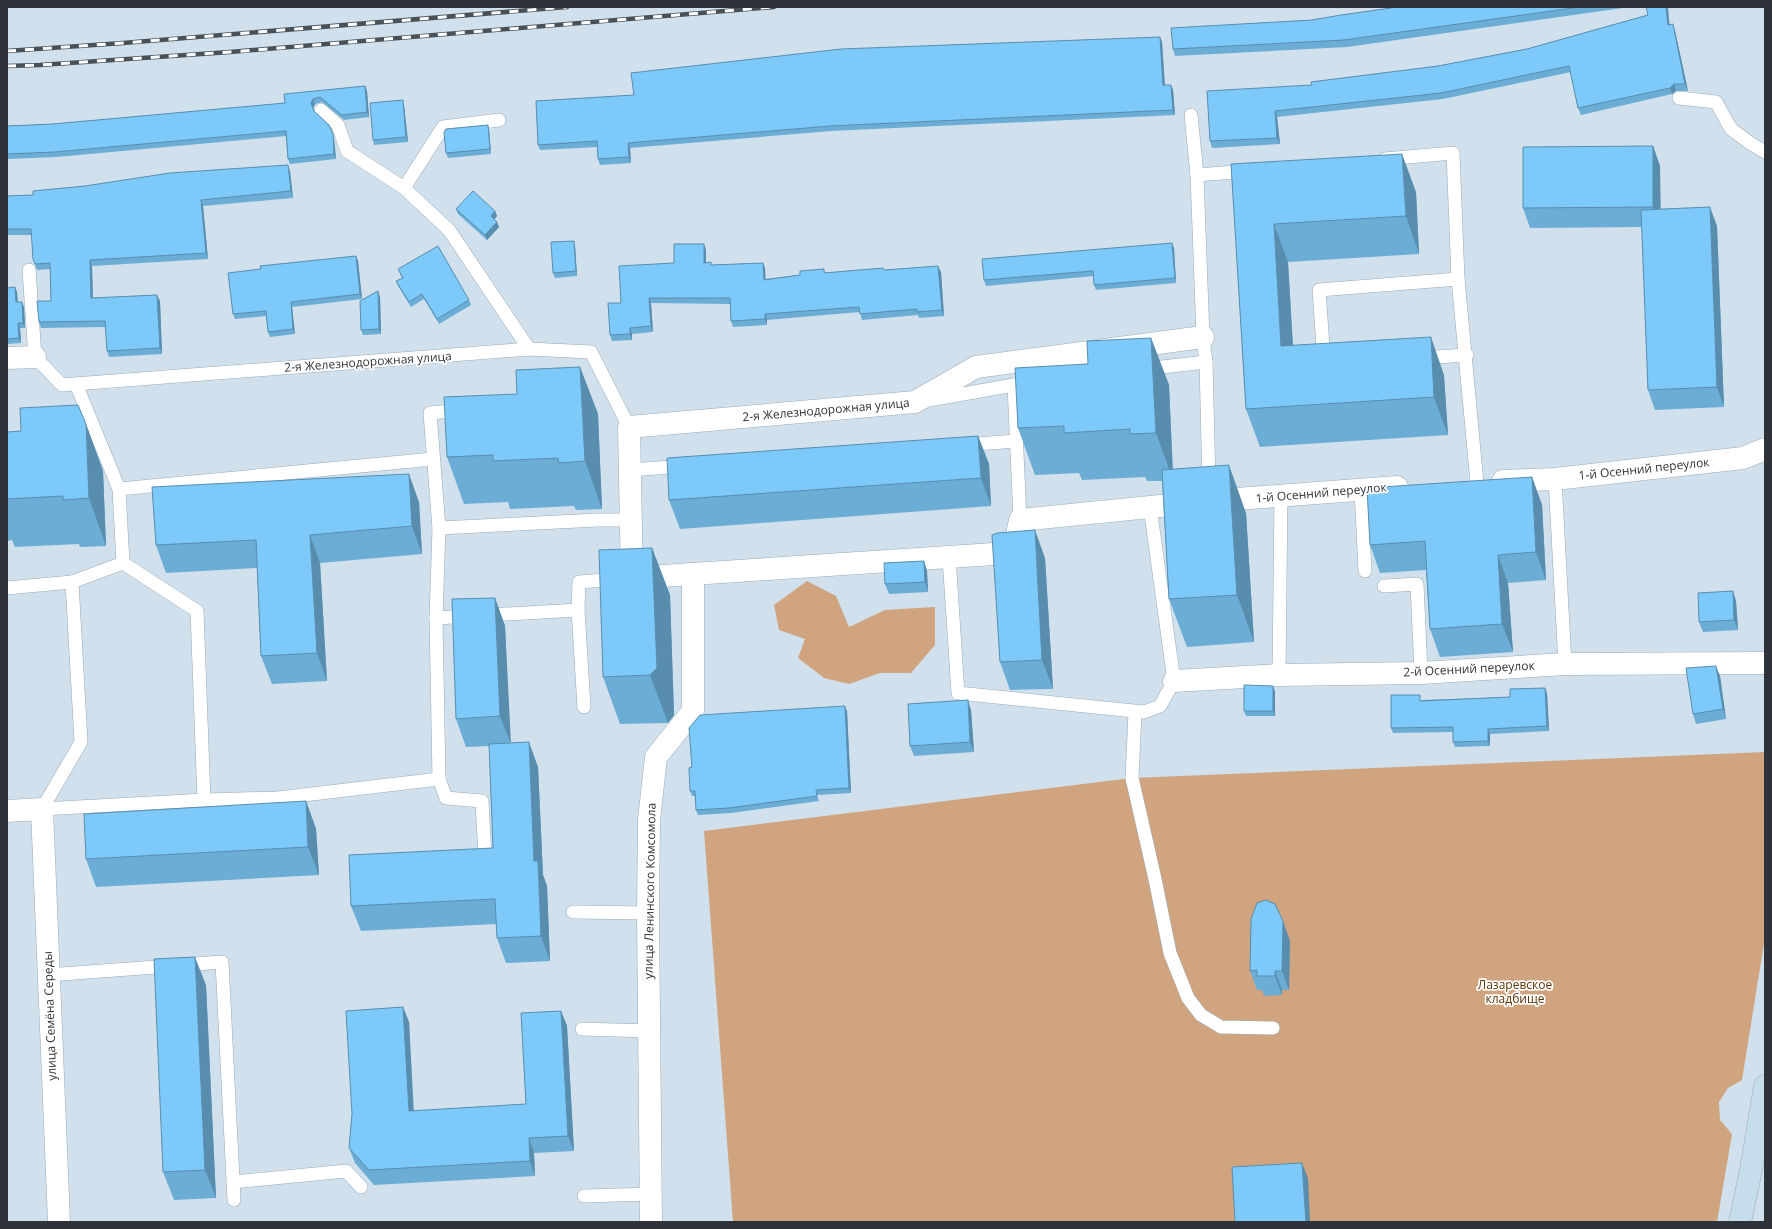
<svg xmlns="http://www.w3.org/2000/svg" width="1772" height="1229" viewBox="0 0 1772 1229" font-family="'Open Sans',sans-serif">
<rect width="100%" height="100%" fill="#d0e1ed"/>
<g fill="#d0a47e">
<path d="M807,581l29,15 13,31 36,-17 50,-3v38l-24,28h-31l-31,11 -25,-6 -26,-20 7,-19 -26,-9 -5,-25z"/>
<path d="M1765,752v185l-23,143 -14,8 -9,14 1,18 12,14 -15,88h-984l-29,-391 428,-53z"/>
</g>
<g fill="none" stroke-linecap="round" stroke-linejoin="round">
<defs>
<g id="lane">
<path d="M1679,98l37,4 15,27 19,14 15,9"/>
<path d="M321,110l17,15 9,26 57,37 45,42 80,119"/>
<path d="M1191,115l6,60"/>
<path d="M1385,159l68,-6 5,126 19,204"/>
<path d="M404,188l39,-61 56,-7"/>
<path d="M29,270l6,87 27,28 467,-36 62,3 38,75"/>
<path d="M1420,358l47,-3"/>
<path d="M1324,361l-5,-71 139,-11"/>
<path d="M1144,369l62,-7"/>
<path d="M76,384l43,105"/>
<path d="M929,400l85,-15"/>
<path d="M964,445l52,-4"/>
<path d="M630,470l54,-4"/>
<path d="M1555,479l10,185"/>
<path d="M1209,484l-3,-122 -3,-25 -6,-162 51,-4"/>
<path d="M1361,489l4,82"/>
<path d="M1020,520l-6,-135 19,-3"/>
<path d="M439,528l159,-8h33"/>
<path d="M949,557l9,136 186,19 16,-6 14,-25 -24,-174"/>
<path d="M123,563l-4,-74 314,-30"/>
<path d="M123,563l74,48 7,189"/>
<path d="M1384,586l33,-2 4,89"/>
<path d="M7,588l65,-6 51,-19"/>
<path d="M436,618l3,-90 -9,-115 32,-3"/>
<path d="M1279,675l2,-179"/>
<path d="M584,707l-6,-97 1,-28 38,-3"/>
<path d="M1135,712l-3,66 23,101 15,74 18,45 13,17 20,12 52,1"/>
<path d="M439,779l7,19 36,3 3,57h-7"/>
<path d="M42,809l162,-9 74,-2 161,-19 -3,-161 142,-8"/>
<path d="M42,809l39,-67 -9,-160"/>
<path d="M573,912l75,1"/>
<path d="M48,975l174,-13 12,238"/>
<path d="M582,1029l67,2"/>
<path d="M233,1182l113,-11 15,16"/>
<path d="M584,1196l67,-2"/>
</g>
<g id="street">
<path d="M1203,337l-227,30 -61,35 -286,25 3,151 362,-24 22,-14 4,-20 190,-19 187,-14"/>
<path d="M7,358l28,-1"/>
<path d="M1503,481l52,-2 188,-21 22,-9"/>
<path d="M1174,681l105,-6 142,-2 144,-9 200,-1"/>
<path d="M7,811l35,-2 17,413"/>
<path d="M651,1222l-3,-309 1,-93 7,-63 37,-46v-137"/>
</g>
<path id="secondary" d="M1740,1222l11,-52 14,-84"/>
</defs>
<use href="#lane" stroke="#9aaab5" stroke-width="14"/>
<use href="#street" stroke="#9aaab5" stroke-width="23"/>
<use href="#secondary" stroke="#9aaab5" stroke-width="23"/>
<use href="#lane" stroke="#fff" stroke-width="13"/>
<use href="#street" stroke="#fff" stroke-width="22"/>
<use href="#secondary" stroke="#c6ddec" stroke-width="22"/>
<defs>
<g id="rail">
<path d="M7,51l116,-8 444,-36"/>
<path d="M7,66l33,-1 190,-13 544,-45"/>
</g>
</defs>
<use href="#rail" stroke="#495157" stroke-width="4.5"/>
<use href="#rail" stroke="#fff" stroke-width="3" stroke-dasharray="9" stroke-linecap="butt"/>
</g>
<g fill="#6cadd6">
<path d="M1398,7h232l-283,40 -172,9 -2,-7 139,-29z"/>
<path d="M1648,15l22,9 5,7 13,60h-12l-4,3 -91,21 -3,-7 -7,-36 -128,27 -166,18 3,27 -68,4 -2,-7 102,-56 126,-19 89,-17z"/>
<path d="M1160,37l2,5 3,43h6l2,5 2,25 -344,16 -201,17 1,15 -31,2 -2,-6v-12l-58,3 -2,-5 96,-50z"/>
<path d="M365,86l2,5 2,26 -25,3 -22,-18 -7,2 -2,4 1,3 15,14 5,14 2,20 -46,5 -2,-5 -2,-23 -229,21 -50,2v-33l46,-2 232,-21z"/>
<path d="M404,105l4,37 -34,3 -1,-5z"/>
<path d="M488,125l1,5 2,24 -43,4 -2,-5z"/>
<path d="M1653,146l7,20v43l57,17 7,181 -69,3 -7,-20 -6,-163 -112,1 -7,-20z"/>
<path d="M1231,164l185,28 3,62 -131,8 5,83 151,30 4,60 -188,12 -14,-38z"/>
<path d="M290,171l3,27 -90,8 5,53 -116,7 1,32 67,3 2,53 -53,3 -2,-6 -1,-24 -65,1 -2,-6 12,-21 -1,-32 -13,1 -4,-11 -1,-24h-25v-39l26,-1z"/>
<path d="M456,209l39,2 2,5 -3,3 5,8 -12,13 -29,-26z"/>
<path d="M575,246l2,30 -22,2 -2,-5z"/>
<path d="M1174,248l2,35 -80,7 -2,-5v-9l-108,10 -2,-6z"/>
<path d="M706,250v13l6,2 51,-2 2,5v11l35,-4 24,-6 1,4 59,-3 57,2 3,44 -25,2 -1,-3 -56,5 -2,-8 -93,8v5l-34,2 -2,-6 -1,-17 -79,-1 2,29 -21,2v6l-20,1 -2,-6 11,-32 53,-40z"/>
<path d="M356,256l2,5 4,38 -70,8 3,27 -25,3 -2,-5 -2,-16 -31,3 -2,-5 28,-45z"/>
<path d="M398,269l71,31 2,5 -32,19 -15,-25 -13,8 -13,-21 -2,-5 6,-3z"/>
<path d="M7,288l10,4 1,10 6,5 1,21h-5l1,15 -14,1z"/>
<path d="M380,297l1,37 -18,1 -2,-5z"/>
<path d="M1151,338l18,47 4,84 73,44 8,129 -67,5 -18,-48 -7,-118h-15l-2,-4 -63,3 -3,-7 -44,2 -17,-47 70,-64z"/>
<path d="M580,367l18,47 4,95 -26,1 -2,-4 -64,3 -2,-7 -44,2 -17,-47 70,-63z"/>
<path d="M86,424l17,47 3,75 -26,1 -1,-3 -64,3 -3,-7 -5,1v-109l14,-1z"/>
<path d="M978,436l11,28 2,42 -311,23 -11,-29z"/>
<path d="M1532,477l10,28 4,75 -38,3 5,69 -73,5 -10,-28 -4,-59 -46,3 -10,-28z"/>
<path d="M419,502l3,52 -102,9 7,118 -55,3 -11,-28 -4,-88 -91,5 -10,-28z"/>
<path d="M652,548l18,47 4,120 -6,8 -48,1 -17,-47z"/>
<path d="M1045,558l8,131 -43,1 -10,-28z"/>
<path d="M924,561l3,10 1,21 -39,2 -4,-10z"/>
<path d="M1733,591l3,10 2,29 -35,2 -4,-10z"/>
<path d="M495,598l10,28 5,117 28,24 5,108 4,11 3,75 -44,2 -9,-25 -1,-14 -135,7 -10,-25 142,-58 -4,-102 -23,1 -10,-28z"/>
<path d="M1720,676l6,43 -30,5 -3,-10z"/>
<path d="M1275,691v25h-29l-2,-5z"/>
<path d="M1547,693l2,38 -59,3v12l-35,1 -2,-5v-10l-60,1 -2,-5 31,-28 88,-3z"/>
<path d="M971,710l3,42 -60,4 -4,-10z"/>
<path d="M847,711l4,82 -34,2 2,6 -88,12 -33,2 -2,-5 -1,-14h-3l-2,-5 2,-24z"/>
<path d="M306,801l10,28 3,46 -223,12 -10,-28z"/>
<path d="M1290,941l-1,49h-7v5l-18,1 -2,-6h-5l-7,-19z"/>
<path d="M206,985l10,213 -42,2 -11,-28z"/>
<path d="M403,1007l6,15 5,89 112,-7 35,-93 6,15 7,125 -40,2 1,23 -161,9 -19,-22 -6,-15z"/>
</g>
<g fill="#588dae">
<path d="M1666,7h2l2,24 -2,-6z"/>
<path d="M1673,24l2,7 13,60 -3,-7z"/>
<path d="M1160,37l2,5 3,48 -2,-5z"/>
<path d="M1674,84l2,7 -4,3 -2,-6z"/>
<path d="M1171,85l2,5 2,25 -2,-5z"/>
<path d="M365,86l2,5 2,26 -2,-5z"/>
<path d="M313,99l2,5 -2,4 2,8 -4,-13z"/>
<path d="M403,100l1,5 4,37 -2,-5z"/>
<path d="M1275,111l2,6 3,27 -3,-6z"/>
<path d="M488,125l1,5 2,24 -1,-5z"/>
<path d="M333,134l1,5 2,20 -2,-5z"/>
<path d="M628,143l2,5 1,15 -2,-6z"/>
<path d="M1653,146l7,20 1,60 -8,-19z"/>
<path d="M1402,154l14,38 3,62 -13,-38z"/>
<path d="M288,165l2,6 3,27 -2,-7z"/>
<path d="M201,200l2,6 5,53 -2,-6z"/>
<path d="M1710,207l7,19 7,181 -7,-20z"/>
<path d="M495,211l2,5 -4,5 -2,-5z"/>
<path d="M497,222l2,5 -12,13 -2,-5z"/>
<path d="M1274,224l14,38 7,122 -14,-38z"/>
<path d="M574,241l1,5 2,30 -1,-5z"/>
<path d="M1172,243l2,5 2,35 -1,-5z"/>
<path d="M704,244l2,6v18l-2,-5z"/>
<path d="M356,256l2,5 4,38 -2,-5z"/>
<path d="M90,260l2,6 1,39 -2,-7z"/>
<path d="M763,263l2,5 1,17 -2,-5z"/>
<path d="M938,266l3,6 3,44 -2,-6z"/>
<path d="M15,287l2,5 1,15 -2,-5z"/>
<path d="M378,291l2,6 1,37 -2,-5z"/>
<path d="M157,295l3,6 2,53 -2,-6z"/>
<path d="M649,298l2,5 2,29 -2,-6z"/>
<path d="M22,302l2,5 1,21 -2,-5z"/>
<path d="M291,302l1,5 3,27 -2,-5z"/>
<path d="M765,314l2,6v5l-2,-6z"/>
<path d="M18,323l2,5 1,15 -2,-5z"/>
<path d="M630,328l2,6v6l-2,-6z"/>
<path d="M1431,337l13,38 4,60 -14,-38z"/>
<path d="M1151,338l18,47 4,95 -17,-47z"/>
<path d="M580,367l18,47 4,95 -17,-48z"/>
<path d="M86,424l17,47 3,75 -17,-48z"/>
<path d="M978,436l11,28 2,42 -10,-28z"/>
<path d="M1229,465l17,48 8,129 -17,-47z"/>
<path d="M409,474l10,28 3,52 -10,-28z"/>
<path d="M1532,477l10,28 4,75 -10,-28z"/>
<path d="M1035,530l10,28 8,131 -11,-29z"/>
<path d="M310,535l10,28 7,118 -10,-28z"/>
<path d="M652,548l18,47 4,120 -6,8 -18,-48z"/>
<path d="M1498,555l10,28 5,69 -11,-28z"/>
<path d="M924,561l3,10 1,21 -3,-10z"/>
<path d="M1733,591l3,10 2,29 -4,-10z"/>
<path d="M495,598l10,28 6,118 -11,-28z"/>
<path d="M1716,666l4,10 6,43 -3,-10z"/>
<path d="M1273,686l2,5v25l-2,-5z"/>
<path d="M1545,688l2,5 2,38 -2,-5z"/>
<path d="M968,700l3,10 3,42 -4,-10z"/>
<path d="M845,706l2,5 4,82 -2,-5z"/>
<path d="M1488,729l2,5v12l-2,-5z"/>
<path d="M529,742l9,25 5,108 4,11 3,75 -9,-25 -7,-75z"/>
<path d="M306,801l10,28 3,46 -11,-28z"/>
<path d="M1283,921l7,20 -1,49 -7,-19z"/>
<path d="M195,957l11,28 10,213 -11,-28z"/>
<path d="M1275,971l7,19v5l-7,-19z"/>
<path d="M403,1007l6,15 5,104 -5,-15z"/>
<path d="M561,1011l6,15 7,125 -6,-15z"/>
<path d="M529,1138l5,15 1,23 -5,-15z"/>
<path d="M1302,1163l6,15 2,44h-4z"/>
</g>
<g fill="#7dc9f9" stroke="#588dae">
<path d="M1398,7h182l-236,33 -171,9 -2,-21 141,-8 29,-5z"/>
<path d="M1646,7h20l2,18 5,-1 12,60h-11l-4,4 -92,20 -9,-42 -128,27 -166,18 2,27 -67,3 -3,-50 105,-6 -1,-3 127,-16 89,-17 121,-34z"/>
<path d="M1160,37l3,48h8l2,25 -343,16 -202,17 1,14 -31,2 -1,-18 -59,4 -2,-44 98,-6 -3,-22 210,-24z"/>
<path d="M365,86l2,26 -25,3 -22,-18 -7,2 -2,4 3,8 15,14 4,9 1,20 -46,5 -2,-28 -231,21 -48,2v-28l46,-2 232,-21 -1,-9z"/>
<path d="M403,100l3,37 -33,3 -3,-37z"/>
<path d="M488,125l2,24 -44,4 -2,-21 2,-3z"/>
<path d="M1653,146v61l-130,1v-61z"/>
<path d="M1402,154l4,62 -132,8 7,122 150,-9 3,60 -188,12 -15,-245z"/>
<path d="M288,165l3,26 -90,9 5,53 -116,7 1,38 66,-3 3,53 -53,3 -2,-30 -66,1 -2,-21h14l-1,-38 -15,1 -2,-5 -2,-30h-24v-33l26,-1v-4l52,-5 85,-13z"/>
<path d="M473,191l22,20 -4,5 6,6 -12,13 -29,-26z"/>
<path d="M1710,207l7,180 -69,3 -7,-180z"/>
<path d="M574,241l2,30 -23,2 -2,-31z"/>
<path d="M1172,243l3,35 -81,7 -1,-14 -109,9 -2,-21z"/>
<path d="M674,244h30v19l7,-1v3l52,-2 1,17 36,-5v-4l24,-2v4l59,-5 1,2 54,-4 4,44 -25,2v-3l-57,5 -1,-7 -94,7v5l-34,2 -1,-23h-81l2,28 -21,2v6l-20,1 -2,-32h13l-2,-37 55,-3z"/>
<path d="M438,246l31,54 -32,19 -15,-25 -13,8 -13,-21 7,-3 -5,-9z"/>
<path d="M356,256l4,38 -69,8 2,27 -25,3 -2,-21 -33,3 -5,-41 33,-4 -1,-3z"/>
<path d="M15,287l1,15h6l1,21h-5l1,15 -12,1v-51z"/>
<path d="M378,291l1,38 -18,1 -1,-29z"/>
<path d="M1151,338l5,95 -26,1v-5l-66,4v-7l-46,2 -3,-60 73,-4 -1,-23z"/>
<path d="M580,367l5,94 -26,2 -1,-5 -65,3v-6l-46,2 -3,-60 73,-3 -1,-24z"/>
<path d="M78,405l8,19 3,74 -26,2v-4l-56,3v-67l14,-1 -1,-23z"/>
<path d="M978,436l3,42 -312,22 -2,-42z"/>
<path d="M1229,465l8,130 -68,4 -7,-129z"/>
<path d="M409,474l3,52 -102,9 7,118 -56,3 -5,-116 -100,5 -4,-58z"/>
<path d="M1532,477l4,75 -38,3 4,69 -72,5 -5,-88 -55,4 -3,-57z"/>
<path d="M1035,530l7,130 -42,2 -8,-127 5,-2z"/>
<path d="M652,548l5,120 -7,7 -47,2 -4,-127z"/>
<path d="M924,561l1,21 -40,2 -1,-21z"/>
<path d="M1733,591l1,29 -35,2 -1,-29z"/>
<path d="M495,598l5,118 -44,3 -4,-120z"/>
<path d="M1716,666l7,43 -30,5 -7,-46z"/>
<path d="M1244,685l29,1v25h-29z"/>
<path d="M1545,688l2,38 -59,3v12l-35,1v-15l-62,1v-33h29v6l90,-4v-8z"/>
<path d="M968,700l2,42 -60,4 -2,-42z"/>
<path d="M845,706l4,82 -33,2 1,6 -88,12 -33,2 -1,-19h-5l-1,-23 3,-1 -3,-39 11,-13z"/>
<path d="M529,742l5,119h4l3,75 -44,2 -2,-39 -144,7 -2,-51 144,-7 -4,-104z"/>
<path d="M306,801l2,46 -222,12 -2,-45z"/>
<path d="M1266,900l9,4 8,17 -1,50h-7v5h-18v-6l-7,1 1,-52 6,-16z"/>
<path d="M195,957l10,213 -42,2 -9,-213z"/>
<path d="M403,1007l6,104 117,-7 -5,-91 40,-2 7,125 -39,2 1,23 -161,9 -20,-22 3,-34 -6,-103z"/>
<path d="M1302,1163l4,59h-71l-3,-55z"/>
</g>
<g text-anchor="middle" stroke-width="3.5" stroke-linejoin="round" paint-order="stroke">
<g font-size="12" fill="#2d3338" stroke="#fff">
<text transform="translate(368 362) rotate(-4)" y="4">2-я Железнодорожная улица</text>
<text transform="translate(826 410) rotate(-5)" y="4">2-я Железнодорожная улица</text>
<text transform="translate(1644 469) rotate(-6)" y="4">1-й Осенний переулок</text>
<text transform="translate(1321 493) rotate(-5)" y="4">1-й Осенний переулок</text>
<text transform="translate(1469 669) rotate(-3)" y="4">2-й Осенний переулок</text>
<text transform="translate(650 891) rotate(-89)" y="4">улица Ленинского Комсомола</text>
<text transform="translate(50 1016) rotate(-92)" y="4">улица Семёна Середы</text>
</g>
<g font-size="12" fill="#5c3408" stroke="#fff">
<text x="1515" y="989">Лазаревское<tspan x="1515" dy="14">кладбище</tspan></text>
</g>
</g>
<rect width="1772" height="1229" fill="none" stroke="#2d3338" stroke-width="16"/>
</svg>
